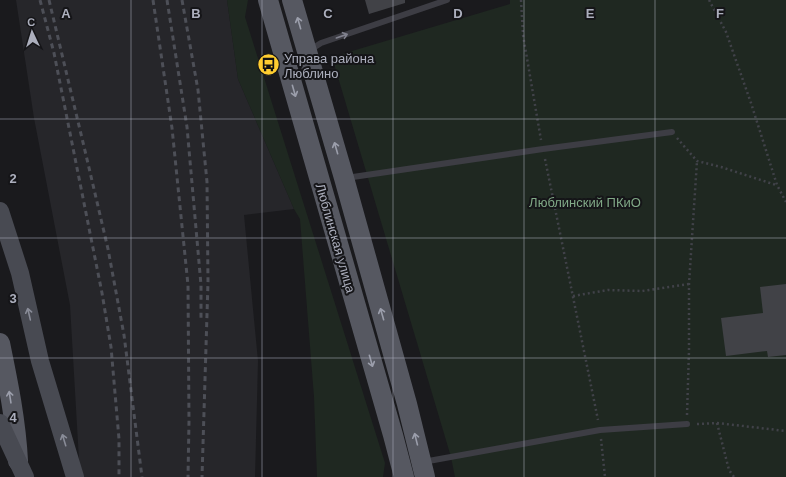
<svg xmlns="http://www.w3.org/2000/svg" width="786" height="477" viewBox="0 0 786 477" font-family="Helvetica,sans-serif">
<rect width="100%" height="100%" fill="#1a1a1d"/>
<path fill="#26262a" d="M16,0h211l11,79 56,130 -50,6 14,146 -3,116h-175l-10,-172 -36,-187z"/>
<g fill="#1f2821">
<path d="M227,0h21l-3,17 140,446 -2,14h-66l-3,-80 -14,-178 -6,-10 -56,-130z"/>
<path d="M510,0h276v477h-331l-4,-20 -119,-400 178,-53z"/>
</g>
<g fill="#414247">
<path d="M365,0h40v3l-36,11z"/>
<path d="M786,284v71l-18,2 -1,-6 -41,5 -5,-38 42,-5 -3,-26z"/>
</g>
<g fill="none" stroke-linecap="round" stroke-linejoin="round">
<g stroke="#414249" stroke-width="2.5" stroke-dasharray="2 3" stroke-linecap="butt">
<path d="M521,0l2,35 18,105"/>
<path d="M709,0l17,32 25,71 26,82 9,17"/>
<path d="M677,138l20,23 24,6 55,18"/>
<path d="M545,159l53,261"/>
<path d="M573,296l35,-6 34,1 47,-7"/>
<path d="M687,415l2,-65v-66l8,-123"/>
<path d="M717,423l12,47 5,7"/>
<path d="M697,424l20,-1 69,8"/>
<path d="M601,439l4,38"/>
</g>
<g stroke="#3d3d44" stroke-width="6">
<path d="M310,50l11,-7 126,-43"/>
<path d="M346,178l197,-29 129,-17"/>
<path d="M423,462l177,-32 87,-6"/>
</g>
<path stroke="#484a52" stroke-width="18" d="M0,211l20,62 20,88 35,116"/>
<g stroke="#565861" stroke-width="20">
<path d="M268,0l125,435 11,42"/>
<path d="M292,0l52,178 63,226 18,73"/>
<path d="M0,343c8,39 16,78 18,118"/>
</g>
<g stroke="#4d4f57" stroke-width="3" stroke-dasharray="5 4" stroke-linecap="butt">
<path d="M40,0l14,53 48,240 9,54 8,92v38"/>
<path d="M49,0l37,155 22,94 16,86 18,142"/>
<path d="M153,0l19,128 16,157 1,136 -1,56"/>
<path d="M167,0l20,127 14,158v35"/>
<path d="M182,0l16,90 9,92 1,100 -6,195"/>
</g>
<path stroke="#484a52" stroke-width="18" d="M0,423l25,54"/>
</g>
<defs><path id="oneway-shaft" d="M-6 0H5M1.5-3L5.5 0L1.5 3" fill="none" stroke-width="1.6" stroke-linecap="round" stroke-linejoin="round"/></defs>
<g stroke="#9b9eab">
<use href="#oneway-shaft" transform="translate(299 23) rotate(-106)"/>
<use href="#oneway-shaft" transform="translate(294 91) rotate(74)"/>
<use href="#oneway-shaft" transform="translate(336 148) rotate(-106)"/>
<use href="#oneway-shaft" transform="translate(382 314) rotate(-106)"/>
<use href="#oneway-shaft" transform="translate(371 361) rotate(74)"/>
<use href="#oneway-shaft" transform="translate(10 397) rotate(-99)"/>
<use href="#oneway-shaft" transform="translate(416 439) rotate(-104)"/>
</g>
<use stroke="#80818d" href="#oneway-shaft" transform="translate(342 36) rotate(-19)"/>
<g stroke="#898c98">
<use href="#oneway-shaft" transform="translate(29 314) rotate(-103)"/>
<use href="#oneway-shaft" transform="translate(64 440) rotate(-107)"/>
</g>
<path fill="none" stroke="#acafbd" stroke-width="1" stroke-opacity="0.55" d="M131,0v477M262,0v477M393,0v477M524,0v477M655,0v477M0,119h786M0,238h786M0,358h786"/>
<defs>
<symbol id="bus-disc" viewBox="-11 -11 22 22"><circle r="9.5" fill="#ffcd30" stroke="#151518"/><path d="M-5-6H5V4H4V6H2V4H-2V6H-4V4H-5ZM-3.5-4V0h7V-4ZM-3.5 1.2v1.5H-2V1.2ZM2 1.2v1.5H3.5V1.2Z" fill="#111"/></symbol>
</defs>
<g fill-rule="evenodd">
<use href="#bus-disc" x="256" y="52" width="25" height="25"/>
</g>
<g text-anchor="middle" stroke-width="4" stroke-linejoin="round" paint-order="stroke">
<g font-size="13" fill="#acafbd" stroke="#151518" text-anchor="start">
<text x="284" y="63">Управа района<tspan x="284" dy="15">Люблино</tspan></text>
</g>
<g font-size="13" fill="#81a987" stroke="#151518">
<text x="585" y="207">Люблинский ПКиО</text>
</g>
<g font-size="13" fill="#acafbd" stroke="#151518">
<text transform="translate(336 238) rotate(74)" y="5">Люблинская улица</text>
</g>
</g>
<g font-size="13" text-anchor="middle" font-weight="bold" fill="#acafbd" stroke="#151518" stroke-width="4" stroke-linejoin="round" paint-order="stroke">
<text x="66" y="18">A</text>
<text x="196" y="18">B</text>
<text x="328" y="18">C</text>
<text x="458" y="18">D</text>
<text x="590" y="18">E</text>
<text x="720" y="18">F</text>
<text x="13" y="183">2</text>
<text x="13" y="303">3</text>
<text x="13" y="422">4</text>
</g>
<g transform="translate(32 32) rotate(356)" stroke="#151518" stroke-width="3" paint-order="stroke">
<path d="M0-3L7 15L0 10L-7 15Z" fill="#acafbd"/>
<text y="-6" font-size="11" font-weight="bold" text-anchor="middle" fill="#acafbd">С</text>
</g>
</svg>
